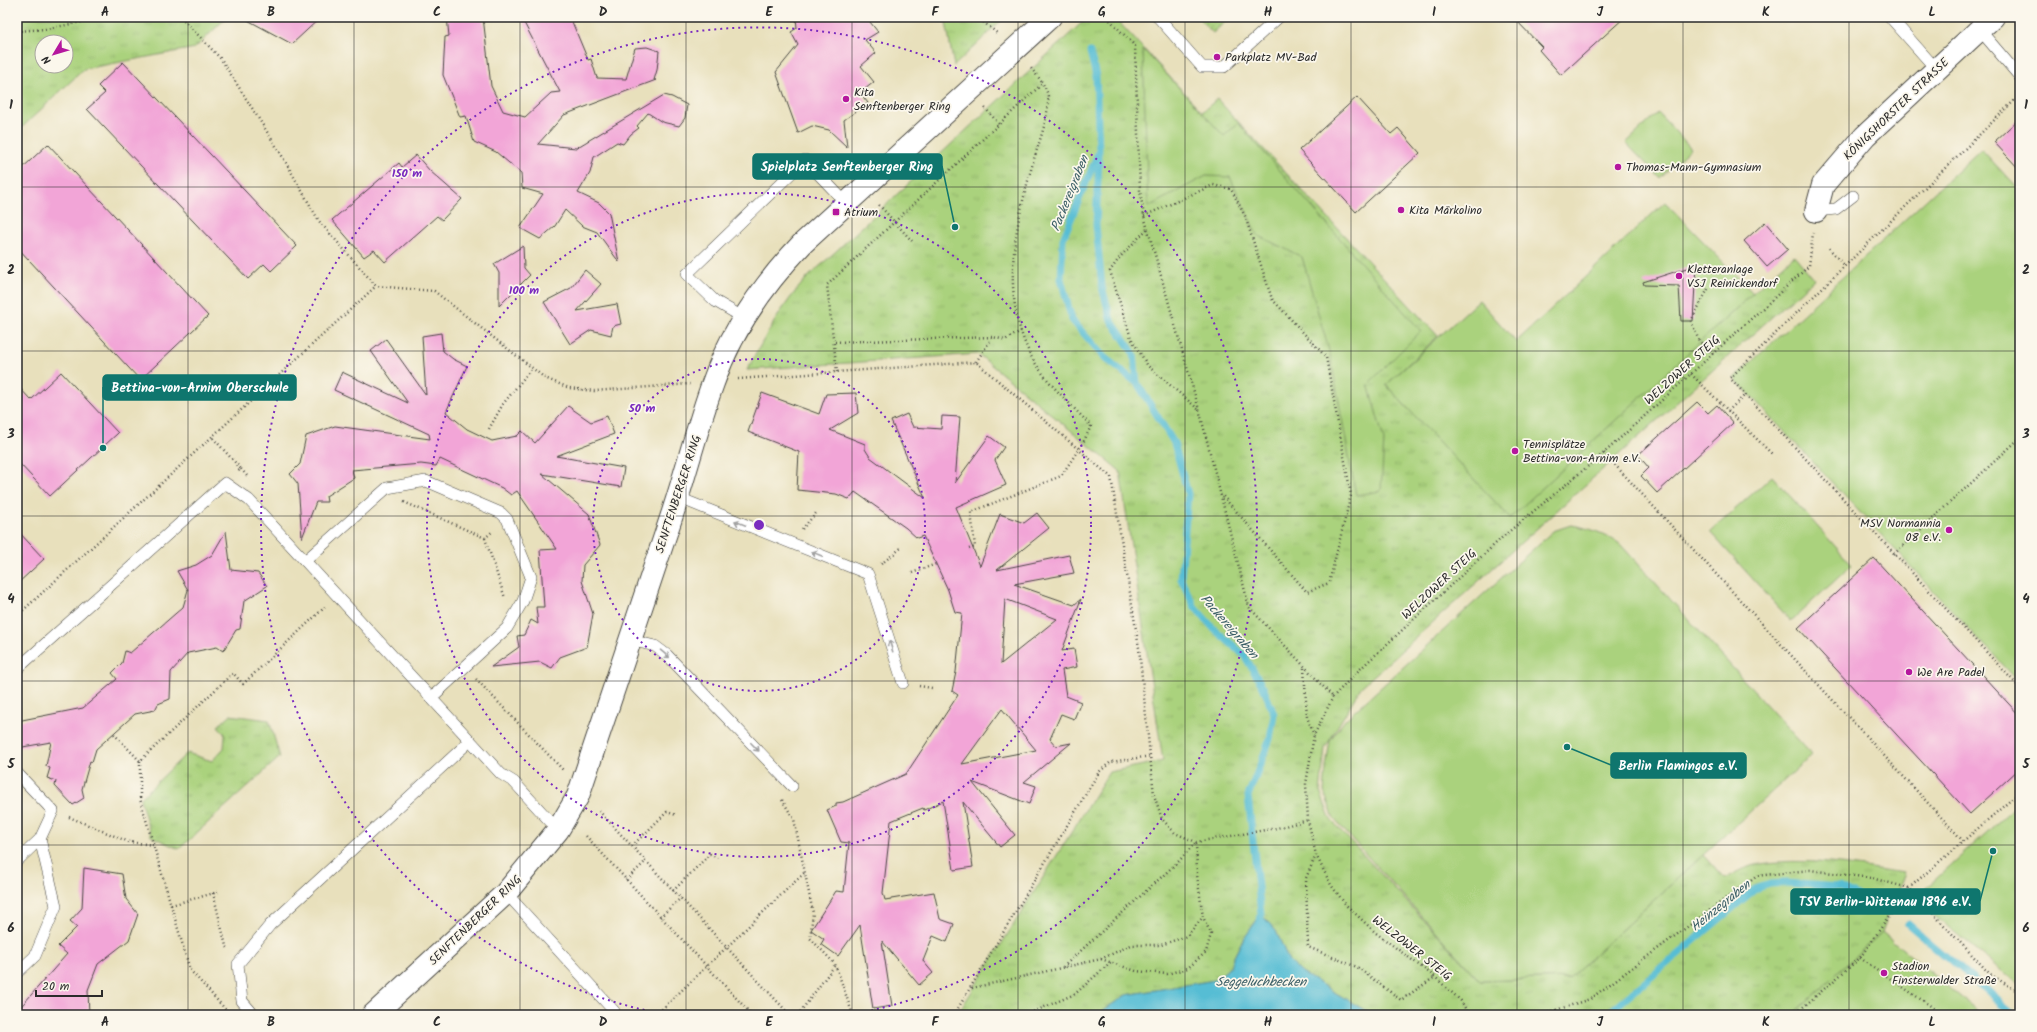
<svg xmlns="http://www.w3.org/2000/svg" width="2037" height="1032" viewBox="0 0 2037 1032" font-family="Kalam,sans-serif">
<defs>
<pattern id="grass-dots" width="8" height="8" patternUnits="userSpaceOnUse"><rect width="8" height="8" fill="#aad27d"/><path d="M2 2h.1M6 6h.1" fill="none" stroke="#92b46c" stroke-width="1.8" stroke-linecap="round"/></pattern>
<pattern id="park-tufts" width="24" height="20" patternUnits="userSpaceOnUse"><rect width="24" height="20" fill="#aad27d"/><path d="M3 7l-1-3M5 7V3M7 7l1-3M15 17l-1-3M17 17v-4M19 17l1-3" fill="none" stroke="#92b46c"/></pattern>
</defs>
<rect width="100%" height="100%" fill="#fbf7ec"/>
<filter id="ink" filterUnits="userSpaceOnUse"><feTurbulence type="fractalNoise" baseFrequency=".025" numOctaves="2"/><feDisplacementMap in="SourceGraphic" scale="8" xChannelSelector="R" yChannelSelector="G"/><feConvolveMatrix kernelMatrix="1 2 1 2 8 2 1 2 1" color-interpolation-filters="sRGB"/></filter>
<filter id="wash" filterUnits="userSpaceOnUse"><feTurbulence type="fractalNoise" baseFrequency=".012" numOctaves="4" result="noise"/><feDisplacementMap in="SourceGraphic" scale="16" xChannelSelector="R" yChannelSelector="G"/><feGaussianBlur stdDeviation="0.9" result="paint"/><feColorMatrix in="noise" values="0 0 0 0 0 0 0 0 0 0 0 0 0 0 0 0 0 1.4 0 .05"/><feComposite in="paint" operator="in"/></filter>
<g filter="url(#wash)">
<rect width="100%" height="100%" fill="#e8e0bc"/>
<path fill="url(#grass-dots)" stroke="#6a7e54" d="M1197,17h33l-17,16z"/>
<g fill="url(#park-tufts)" stroke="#6a7e54" fill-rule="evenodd">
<path d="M17,17h210l-32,31 -111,21 -67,63zM42,42h24v24h-24z"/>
<path d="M945,17h60l-51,49z"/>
<path d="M1088,17h26l88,95 15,-13 221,237 -52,49 124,132 284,-262 20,24 -453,408 -36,61 -5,44 11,28 149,161 89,-3 134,-123 21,24c9,-4 21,-12 31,-14 48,-9 100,1 149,8l-22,59 -90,83h-419l-71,-42 -13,-12 -13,-30 -15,-17 -20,29 -13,26 -13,11 -89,15 -27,18 -9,2h-133l152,-243 54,-11 -43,-290 -142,-117 -231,16c18,-33 34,-64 60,-92z"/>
<path d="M230,715l39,5 11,37 -101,92 -28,-13 -11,-37 47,-46 25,8 12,-13 1,-14 -7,-8z"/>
</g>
<g fill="#aad27d" stroke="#6a7e54">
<path d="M1143,49l81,87 14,-13 183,208 -53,53 16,56 -3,51 -25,4 -26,-141 -28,-97 -45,-22 -27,-58 -24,-1 -58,31z"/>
<path d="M1658,113l33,35 -31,30 -34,-35z"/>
<path d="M1981,149l39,42v492l-286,-305z"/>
<path d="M1665,202l88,91 -243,225 -124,-133 93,-85 37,42z"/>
<path d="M1772,476l80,89 -61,56 -81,-89z"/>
<path d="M1571,525c19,3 33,8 49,19l192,211 -243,223 -89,3 -146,-162 -10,-27 2,-26 4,-26 15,-20 208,-189z"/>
<path d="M2020,802v184l-106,-87z"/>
<path d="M1882,932l98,81 3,2h-191z"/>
</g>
<path fill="#56bdd4" stroke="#407480" d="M1261,914l15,17 13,30 13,12 71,42h-283l9,-2 27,-18 89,-15 13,-11 13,-26z"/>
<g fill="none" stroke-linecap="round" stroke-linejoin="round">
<g stroke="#56bdd4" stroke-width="7">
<path d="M1090,52l6,24 3,75 -36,88 -2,40 11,41 32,37 33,26 37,60 14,51 -7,85 13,27 20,23 30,26 19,32 11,27 -4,25 -22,57 13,118 -1,8"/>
<path d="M1099,157l-3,68 6,62 9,33 23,34 3,29"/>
<path d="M1908,924l107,91"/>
<path d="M1600,1015l11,-4 144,-122 15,-5 16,-1 53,4 37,19"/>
</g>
</g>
<g id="blocks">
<g fill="#f2a5d7" fill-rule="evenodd">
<path d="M242,17h79l-29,27z"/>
<path d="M447,17h36l8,69 12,25 22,6 26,-24 9,-1 -39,-75h49l18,43 3,-1 6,19 29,1 9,-31 12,-1 12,4 -2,19 -3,10h2l-92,35 -26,29 38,4 88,-53 8,2 15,8 -2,13 -6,8 -17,-4 -14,-9 -11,13 2,2 -8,6 -8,10 -6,-2 -23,15 -4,16 -12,20 21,10 10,10 10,49 -22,-30 -15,-6 -17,-16 -10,16 -15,13 -20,-11 23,-34 -21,-6 -1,-15 -25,-21 -22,-10 -8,-26 -6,1 -17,-42 2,-38 4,-1z"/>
<path d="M796,17h70l12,15 -13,8 11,13 -15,13 13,16 -14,11 8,10 -24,17 3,27 -18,-17 -17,-4 -14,7 -22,-61 22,-27 -7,-13 6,-4z"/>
<path d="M1513,17h112l-64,58 -22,-25 3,-3z"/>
<path d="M123,62l174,184 -26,25 -7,-7 -16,15 -161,-170 18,-16 -7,-7z"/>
<path d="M1357,97l34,37 7,-6 22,25 -64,59 -57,-62z"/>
<path d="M2020,118v52l-26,-28z"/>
<path d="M48,144l160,172 -68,64 -123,-133v-74z"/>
<path d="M416,155l14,16 32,28 -20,21 -5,-4 -52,46 -11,-12 -10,7 -32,-37 67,-57 3,4z"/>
<path d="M1765,222l23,27 -21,18 -23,-26z"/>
<path d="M523,246l1,22 6,7 -31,31v-33l-5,-9z"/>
<path d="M1696,265l-3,56h-12l-2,-35 -35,-1 -1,-3z"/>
<path d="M585,270l16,14 -24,27 40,-7 4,20 -8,2 -2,9 -20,-5 -21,14 -26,-42 27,-14z"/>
<path d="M441,333l2,18 10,8 14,7 -21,46 21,17 25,12 25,-5 5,-5 13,12 33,-37 23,16 16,-6 7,18 -58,22 68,12 -3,19 -79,-13 47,40 11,31 -17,20 -1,16 11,33 -6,33 -27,10 -8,11 -12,-6 -49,5 28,-20 -2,-11 7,-1 7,-15 7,4 -2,-17h8l-4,-57 17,-1 -40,-58 -6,4 -9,-7 -62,-29 -4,7 -15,-2 -69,6 2,8 -28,18 1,6h-11l-14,36 -4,-54 -8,-10 10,-10 6,-28 29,-10 95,13 -1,-5 -95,-44 8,-18 66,31 -37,-52 15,-12 40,56 -4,-59z"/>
<path d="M61,372l57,61 -68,63 -33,-35v-76l14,15z"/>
<path d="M762,393l57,21 7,-20 30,-1 2,20 -28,17 35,14v5l5,8 55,41 -34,-77 16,-7 6,13 28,2 1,-13 18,1 -5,66 34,-47 15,11 -9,13 11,25 -50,22 24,59 20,-52 24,9 13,-10 12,15 -52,42 72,-15 5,18 -60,11 60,21 7,-6 -19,52 12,-2 3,18 -15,3 4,26 15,6 -7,17 -13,-5 -11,25 6,7 15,-3 -47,39 12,4 -7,18 -57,-22 43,53 -15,12 -37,-45 10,65 -19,3 -11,-69 -19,9 -1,-2 -32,13 -8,72 2,7 49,-8 6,27 14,5 -7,18 -14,-6 -10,25 10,12 -14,12 -37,-44 10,65 -19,3 -13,-84 -22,31 -17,-12 3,-5 -13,-9 25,-39 8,1 5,-49 -8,-1 -14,-32 9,-4v-3l7,-1 63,-28 52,-79 -6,-4 4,-19 6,-59 -7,-1 -7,-22 -25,-54 -6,2 -11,-10 -51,-36 -6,7 -13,-5 -39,-4 2,-38 -51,-20zM1005,599l52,20 -56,45zM1002,709l34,41 -74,14z"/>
<path d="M1697,402l11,11 9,-8 16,18 -76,70 -16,-17 8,-8 -11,-13z"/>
<path d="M17,530l27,29 -27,25z"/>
<path d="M226,531l5,39 27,3 9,13 -23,15 -4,28 -4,1 -13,21 -6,-4 -29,6 -17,19 -1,27 -12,5 -3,6 -20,4 -39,35 -4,13 -2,-1 -8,28 2,9 -11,7 -18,-19 1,-5 -9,-3 3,-10 -4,-2 5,-24 -34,6v-27l66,-13 34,-29 -5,-6 10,-10 3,-12 5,2 53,-46 5,-17 -11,-19 19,-6 16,-10z"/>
<path d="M1874,558l146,158v52l-50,46 -172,-186z"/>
<path d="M84,868l38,6 4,25 12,15 -9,26 -31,24 -10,26 1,25h-72v-4l50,-57 -9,-8 19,-19 -7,-6 12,-13z"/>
</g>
</g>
</g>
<g filter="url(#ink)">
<use href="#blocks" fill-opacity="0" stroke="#474641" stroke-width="1"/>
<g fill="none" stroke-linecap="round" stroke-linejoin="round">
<defs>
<g id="service">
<path d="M1158,17l44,50h22l55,-50"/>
<path d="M1890,17l46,52"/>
<path d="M1979,29l41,48"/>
<path d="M1816,211l20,-2 17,-13"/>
<path d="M744,318l-29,-17 -28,-27 118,-114 41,43"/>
<path d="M677,497l191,77 35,109"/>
<path d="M305,561l82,-73 39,-7 75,32 6,6 24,58 -8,24 -16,27 -76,70"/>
<path d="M630,640l25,6 12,9 125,131"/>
<path d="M17,669l208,-186 24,17 252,274 13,8 44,48"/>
<path d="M17,773l36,38 -13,28 -23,22"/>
<path d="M506,893l108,118 1,4"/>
<path d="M17,973l18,-17 21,-50 -16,-67"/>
<path d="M254,1015l-12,-14 -4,-37 32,-39 200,-184"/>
</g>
<g id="minor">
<path d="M1816,211l7,-26 42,-49 128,-119"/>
<path d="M373,1015l133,-122 52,-63 20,-34c31,-93 62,-185 93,-278 15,-45 26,-91 42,-135 18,-52 52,-100 89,-139l248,-227"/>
</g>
</defs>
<use href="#service" stroke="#474641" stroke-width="12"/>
<use href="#minor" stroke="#474641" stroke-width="24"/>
<g stroke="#474641" stroke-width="2.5" stroke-dasharray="1 3" stroke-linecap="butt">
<path d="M181,17l40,42 60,95 38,67 57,65 58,5 111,87 24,10 25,3 96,-7"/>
<path d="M977,17l20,16"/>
<path d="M1107,17l28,29 5,145 4,25 56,197 49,194 84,90"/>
<path d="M17,31l29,-2 41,-8 8,-4"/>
<path d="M2020,95l-290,283 290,310"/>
<path d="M985,108l14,16"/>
<path d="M879,205l33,36"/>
<path d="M1144,216l69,-31 18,4 14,27 27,83 54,58 25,138 -22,88 -22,9 -86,-98"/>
<path d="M1147,229l-27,28 -10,14 21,67 17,28 50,43"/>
<path d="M1829,248l15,18"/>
<path d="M1708,289l-17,32 8,20 14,13"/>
<path d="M835,342l158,-5 12,3 16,-9"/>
<path d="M976,362l16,-24"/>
<path d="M837,372l-10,-87 216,-202"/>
<path d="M1691,374l82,81"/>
<path d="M738,379l238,-17 135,115 28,171 15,147 8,24 13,14 21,9 81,-14 31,-8"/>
<path d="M1728,411l17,-16"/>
<path d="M489,429l14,-25 29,-36"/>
<path d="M213,438l28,31 -4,3"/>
<path d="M1604,453l360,389"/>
<path d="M241,469l8,9"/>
<path d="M404,502l81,36 8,-7"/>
<path d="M802,529l15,-17"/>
<path d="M485,538l20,60"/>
<path d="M969,549l6,-2 -4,-35 90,-36 22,-33 8,-17c-21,-23 -47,-45 -61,-72 -31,-63 -14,-131 4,-195 5,-17 13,-37 14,-56 2,-14 -10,-26 -18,-36"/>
<path d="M1894,554l126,-116"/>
<path d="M881,564l20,-16"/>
<path d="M912,573l24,-9"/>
<path d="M17,616l359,-330"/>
<path d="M1304,668l3,49 7,18"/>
<path d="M476,679l88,92"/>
<path d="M919,686l13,2"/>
<path d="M114,734l26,27 93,-88 10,11 82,-77"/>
<path d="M140,761v38l50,171 37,41"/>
<path d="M782,800l12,19 19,94 -3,25 25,26 18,51"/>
<path d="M599,811l191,204"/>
<path d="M69,817l60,25 24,3"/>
<path d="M586,836l166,179"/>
<path d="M632,846l35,-34 9,3"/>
<path d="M1316,855l-10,23 2,69 49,20 44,33 34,-23"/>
<path d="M626,880l20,-19"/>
<path d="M673,891l37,-37 7,4"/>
<path d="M213,893l13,53 3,3"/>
<path d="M171,905l47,-13"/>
<path d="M660,917l21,-19"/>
<path d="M1860,958l84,57"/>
<path d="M1101,959l35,12 31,3 21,-6 18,-16 5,-18 -8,-17"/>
<path d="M1063,967l116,-106 17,-19"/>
<path d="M972,988l129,-29 30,-14h30l26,-9 16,-19 -6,-42 -1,-33"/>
<path d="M656,1015l148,-142"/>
<path d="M798,1015l37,-50"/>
<path d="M954,1015l145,-243 12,-10 40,-6"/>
<path d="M1026,1015l49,-21 36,-32"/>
<path d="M1469,1015l-8,-14 -26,-24 -59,-44 -30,-28 -15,-20 -15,-30 -8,-35 -2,-36 8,-49 19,-38 25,-26 148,-137 98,-81 205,-187 4,-33"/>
<path d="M1541,1015l49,-16 166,-123 54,-6 61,8 38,10 81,86 30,19"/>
<path d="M1794,1015l66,-57 49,-70 111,-96"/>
</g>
<use href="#service" stroke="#fff" stroke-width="11"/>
<use href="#minor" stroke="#fff" stroke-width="22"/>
</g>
<defs><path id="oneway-shaft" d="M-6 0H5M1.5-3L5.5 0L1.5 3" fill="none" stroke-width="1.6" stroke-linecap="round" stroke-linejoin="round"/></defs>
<g stroke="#a0a0a0">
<use href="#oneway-shaft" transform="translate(740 523) rotate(-158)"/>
<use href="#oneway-shaft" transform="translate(817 554) rotate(-158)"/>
<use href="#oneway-shaft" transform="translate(891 646) rotate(-107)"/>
<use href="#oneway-shaft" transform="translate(665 654) rotate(40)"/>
<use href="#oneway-shaft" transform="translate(755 747) rotate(46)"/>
</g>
</g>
<path fill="none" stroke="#2b2b2b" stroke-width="1" stroke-opacity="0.55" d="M188,17v998M354,17v998M520,17v998M686,17v998M852,17v998M1018,17v998M1185,17v998M1351,17v998M1517,17v998M1683,17v998M1849,17v998M17,187h2003M17,351h2003M17,516h2003M17,681h2003M17,845h2003"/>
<g fill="none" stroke="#7b2cbf" stroke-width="2" stroke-dasharray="2 4">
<circle cx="759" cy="525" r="166"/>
<circle cx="759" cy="525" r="332"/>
<path d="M668 1015A498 498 0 1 1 850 1015"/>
</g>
<g fill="#b5179e" stroke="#fbf7ec" stroke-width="1.5">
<circle cx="1217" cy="57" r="4"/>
<circle cx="846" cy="99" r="4"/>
<circle cx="1618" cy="167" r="4"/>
<circle cx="1401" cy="210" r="4"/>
<rect x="832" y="208" width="8" height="8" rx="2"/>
<circle cx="1679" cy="276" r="4"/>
<circle cx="1515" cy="451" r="4"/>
<circle cx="1949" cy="530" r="4"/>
<circle cx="1909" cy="672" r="4"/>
<circle cx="1884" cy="973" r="4"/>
</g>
<g text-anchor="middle" stroke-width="3.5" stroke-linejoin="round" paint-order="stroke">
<g font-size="12" fill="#2b2b2b" stroke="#fbf7ec" text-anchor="start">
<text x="1225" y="61">Parkplatz MV-Bad</text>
<text x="854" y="96">Kita<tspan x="854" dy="14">Senftenberger Ring</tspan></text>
<text x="1626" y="171">Thomas-Mann-Gymnasium</text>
<text x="1409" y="214">Kita Märkolino</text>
<text x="844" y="216">Atrium</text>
<text x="1687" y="273">Kletteranlage<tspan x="1687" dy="14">VSJ Reinickendorf</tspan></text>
<text x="1523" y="448">Tennisplätze<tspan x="1523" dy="14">Bettina-von-Arnim e.V.</tspan></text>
<text x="1941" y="527" text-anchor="end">MSV Normannia<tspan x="1941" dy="14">08 e.V.</tspan></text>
<text x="1917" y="676">We Are Padel</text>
<text x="1892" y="970">Stadion<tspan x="1892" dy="14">Finsterwalder Straße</tspan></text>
</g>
<g font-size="12" fill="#2b2b2b" stroke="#fbf7ec">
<text transform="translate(1896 109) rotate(-44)" y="4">KÖNIGSHORSTER STRASSE</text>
<text transform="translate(1682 370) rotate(-42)" y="4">WELZOWER STEIG</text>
<text transform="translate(678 494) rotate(-72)" y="4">SENFTENBERGER RING</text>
<text transform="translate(1439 584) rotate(-43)" y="4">WELZOWER STEIG</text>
<text transform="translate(475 920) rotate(-44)" y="4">SENFTENBERGER RING</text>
<text transform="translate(1412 948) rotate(38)" y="4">WELZOWER STEIG</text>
</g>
<g font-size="13" font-style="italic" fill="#3a5e66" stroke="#fbf7ec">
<text transform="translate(1069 193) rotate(-68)" y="5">Packereigraben</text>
<text transform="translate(1230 626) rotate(49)" y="5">Packereigraben</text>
<text transform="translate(1720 905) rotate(-39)" y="5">Heinzegraben</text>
<text x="1261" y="986">Seggeluchbecken</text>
</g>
</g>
<circle cx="759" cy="525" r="6" fill="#7b2cbf" stroke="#fbf7ec" stroke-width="2"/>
<g font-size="12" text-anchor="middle" font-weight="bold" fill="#7b2cbf" stroke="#fbf7ec" stroke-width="3.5" stroke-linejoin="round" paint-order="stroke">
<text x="407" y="177">150 m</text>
<text x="524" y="294">100 m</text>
<text x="642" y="412">50 m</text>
</g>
<path fill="none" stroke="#0f766e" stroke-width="1.5" d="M955 227L942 166M103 448L103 387M1567 747L1611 765M1993 851L1980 901"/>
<g fill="#0f766e" stroke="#fbf7ec" stroke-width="1.5">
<circle cx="955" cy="227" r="4"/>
<circle cx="103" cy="448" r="4"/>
<circle cx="1567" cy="747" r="4"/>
<circle cx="1993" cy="851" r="4"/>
</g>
<g fill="#0f766e" stroke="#0f766e" stroke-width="1.5">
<rect x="753" y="154" width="189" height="25" rx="4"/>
<rect x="103" y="375" width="193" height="25" rx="4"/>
<rect x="1611" y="753" width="135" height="25" rx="4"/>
<rect x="1791" y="889" width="189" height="25" rx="4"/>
</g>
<g font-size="13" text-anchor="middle" font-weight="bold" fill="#fff">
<text x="847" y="171">Spielplatz Senftenberger Ring</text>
<text x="200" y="392">Bettina-von-Arnim Oberschule</text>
<text x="1678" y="770">Berlin Flamingos e.V.</text>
<text x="1885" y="906">TSV Berlin-Wittenau 1896 e.V.</text>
</g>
<rect width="2037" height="1032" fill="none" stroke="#fbf7ec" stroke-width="44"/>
<g transform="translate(54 54) rotate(232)"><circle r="19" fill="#fbf7ec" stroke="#a8a59f"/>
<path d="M0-3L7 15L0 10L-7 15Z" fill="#b5179e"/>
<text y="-6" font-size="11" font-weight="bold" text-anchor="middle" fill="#2b2b2b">N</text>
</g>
<path d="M36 990v6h66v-6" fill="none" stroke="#2b2b2b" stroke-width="2"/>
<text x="42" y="990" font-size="12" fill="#2b2b2b" stroke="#fbf7ec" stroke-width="3" paint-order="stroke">20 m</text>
<rect x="22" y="22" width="1993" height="988" fill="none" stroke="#2b2b2b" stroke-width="1.5"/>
<g font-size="13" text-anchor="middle" font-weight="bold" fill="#2b2b2b">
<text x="105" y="16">A</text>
<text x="271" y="16">B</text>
<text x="437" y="16">C</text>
<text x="603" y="16">D</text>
<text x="769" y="16">E</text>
<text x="935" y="16">F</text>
<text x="1102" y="16">G</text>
<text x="1268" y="16">H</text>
<text x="1434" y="16">I</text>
<text x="1600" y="16">J</text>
<text x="1766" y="16">K</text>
<text x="1932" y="16">L</text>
<text x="11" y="109">1</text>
<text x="2026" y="109">1</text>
<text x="11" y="274">2</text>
<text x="2026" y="274">2</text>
<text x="11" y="438">3</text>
<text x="2026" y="438">3</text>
<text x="11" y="603">4</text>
<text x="2026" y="603">4</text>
<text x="11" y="768">5</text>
<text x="2026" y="768">5</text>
<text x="11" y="932">6</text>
<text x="2026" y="932">6</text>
<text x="105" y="1026">A</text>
<text x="271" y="1026">B</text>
<text x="437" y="1026">C</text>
<text x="603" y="1026">D</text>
<text x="769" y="1026">E</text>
<text x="935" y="1026">F</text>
<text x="1102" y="1026">G</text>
<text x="1268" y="1026">H</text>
<text x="1434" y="1026">I</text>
<text x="1600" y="1026">J</text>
<text x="1766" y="1026">K</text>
<text x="1932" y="1026">L</text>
</g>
</svg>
